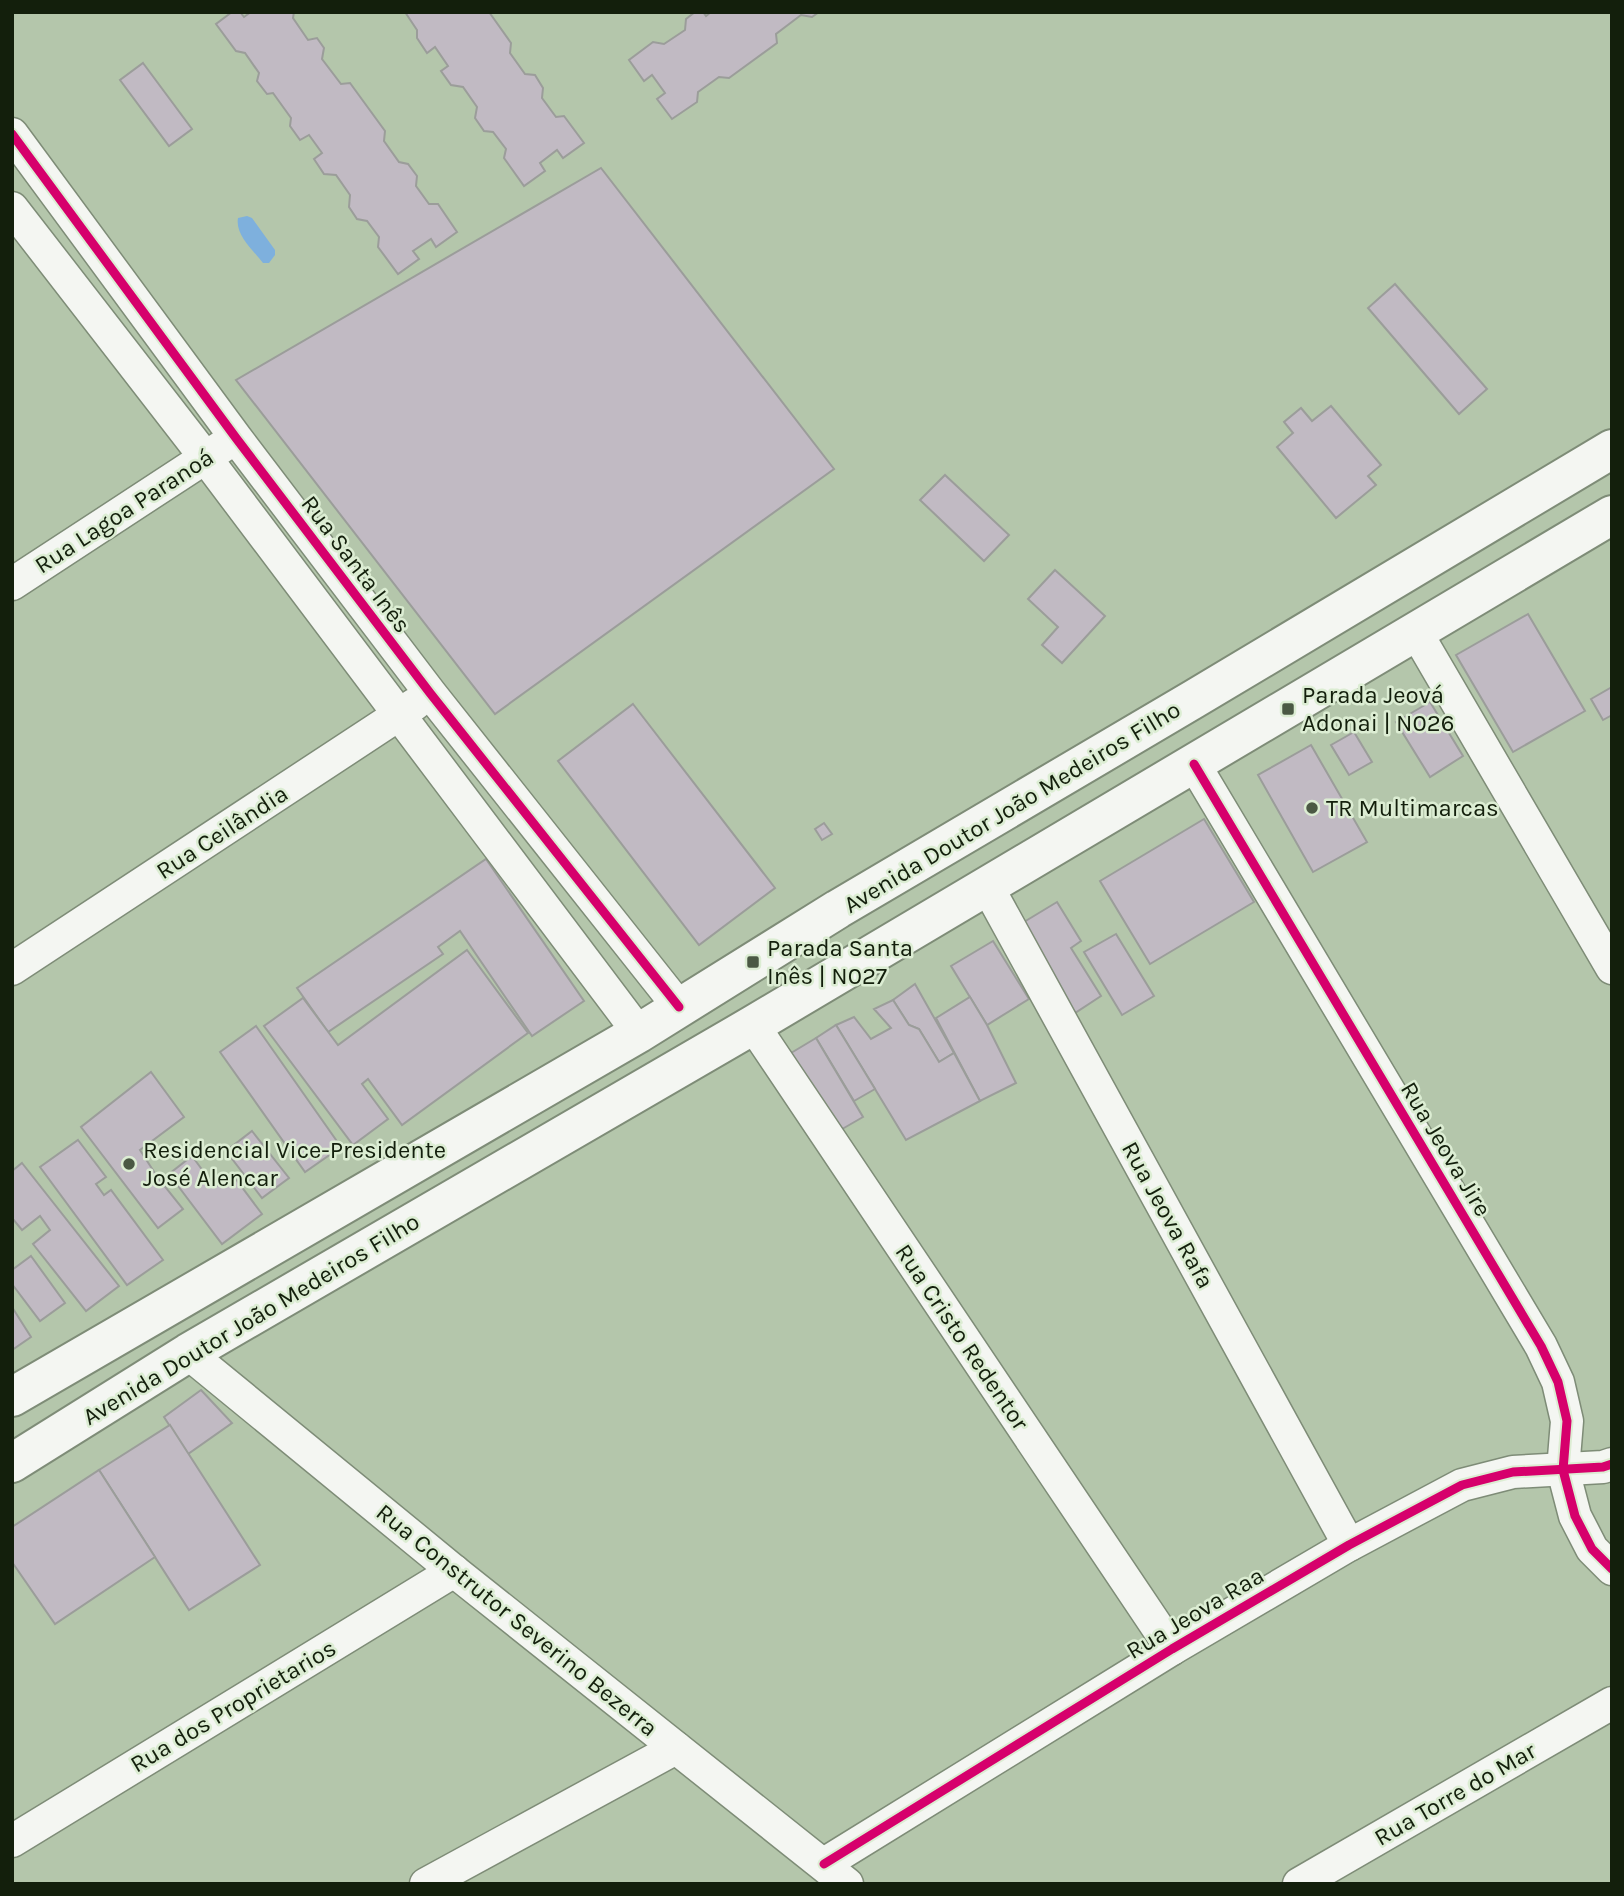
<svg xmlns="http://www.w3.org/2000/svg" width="1624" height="1896" viewBox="0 0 1624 1896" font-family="Karla,sans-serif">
<rect width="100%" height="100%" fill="#b4c6ab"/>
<path fill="#7eb0dd" d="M247,216l5,2 23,32v5l-6,8h-6c-10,-13 -28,-28 -25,-45z"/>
<g fill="#c1bac3" stroke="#9b9d9a" stroke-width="2">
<path d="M232,12h8l4,5 7,-5h43l-1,6 15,22 9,-2 7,10 -2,11 19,25 9,-1 35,48 -1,10 15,21 9,2 9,12 -1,10 13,18h9l19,28 -21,15 -5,-8 -18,12 6,8 -21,15 -20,-27 1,-10 -12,-16 -10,-2 -8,-12 1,-12 -14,-20 -12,-1 -10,-15 8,-6 -13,-18 -9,5 -10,-14 1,-8 -18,-25 -6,1 -10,-13 2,-8 -14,-20 -9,-2 -20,-27z"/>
<path d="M405,12h84l22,31 -1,10 15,21 10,1 8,13 -1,10 14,19 8,-1 20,27 -21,15 -6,-8 -17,13 5,8 -21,15 -20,-28 2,-9 -13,-17 -9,-1 -9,-13 2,-11 -14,-20 -12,-2 -10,-14 7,-5 -13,-19 -8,6 -10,-15v-8z"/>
<path d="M695,12h8l3,4 5,-4h108l-7,5 -11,-2 -25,19 1,9 -48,35 -10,-1 -21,15 -1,10 -25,17 -15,-20 8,-6 -13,-18 -8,6 -15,-21 24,-18 11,2 21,-14 1,-11z"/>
<path d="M143,63l49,66 -23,17 -49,-66z"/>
<path d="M601,168l233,301 -339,245 -259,-334z"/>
<path d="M1395,284l92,105 -28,25 -91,-106z"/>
<path d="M1331,406l50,59 -13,11 8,9 -40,33 -59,-71 16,-14 -9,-11 17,-14 11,13z"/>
<path d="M945,475l64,60 -25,26 -64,-61z"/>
<path d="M1055,570l50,46 -43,47 -20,-18 16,-18 -30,-28z"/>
<path d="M1528,614l57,97 -72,41 -57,-97z"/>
<path d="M1612,687v28l-9,5 -12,-21z"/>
<path d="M1430,702l33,54 -33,21 -34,-55z"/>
<path d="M633,704l142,184 -76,57 -141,-184z"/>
<path d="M1354,732l18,30 -23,13 -18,-30z"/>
<path d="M1311,745l56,97 -54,30 -55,-97z"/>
<path d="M1204,819l50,83 -104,62 -50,-83z"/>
<path d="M824,823l8,11 -10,6 -7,-11z"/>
<path d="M486,859l98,142 -52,35 -72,-105 -22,16 5,7 -115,78 -31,-44z"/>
<path d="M1057,902l24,39 -10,7 30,48 -26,17 -56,-88z"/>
<path d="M1116,934l38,62 -32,19 -38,-63z"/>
<path d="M993,941l36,58 -42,26 -36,-59z"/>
<path d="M467,950l61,83 -126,92 -34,-46 -6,5 26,35 -35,26 -89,-119 39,-28 35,47z"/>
<path d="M915,984l39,69 -15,9 -20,-33 -10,-4 -16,-25z"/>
<path d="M970,997l17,28 29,58 -36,18 -44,-83z"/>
<path d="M893,1000l16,25 10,4 20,33 15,-9 26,48 -74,39 -70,-115 18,-8 17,22 20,-11 -17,-19z"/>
<path d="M836,1025l39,64 -21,12 -38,-63z"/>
<path d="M256,1026l85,121 -36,25 -85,-120z"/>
<path d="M816,1038l47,79 -26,15 -46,-79z"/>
<path d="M151,1072l33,45 -44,33 18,28 25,31 -25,19 -77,-101z"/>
<path d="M252,1131l37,47 -27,20 -36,-47z"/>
<path d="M78,1140l28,37 -10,7 8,11 7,-5 52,70 -36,25 -87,-118z"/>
<path d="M192,1156l23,31 17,-13 30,40 -40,30 -53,-70z"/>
<path d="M22,1163l97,123 -33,25 -53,-67 17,-14 -10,-14 -18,14 -10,-12v-47z"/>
<path d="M31,1256l34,47 -25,18 -28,-37v-14z"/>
<path d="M12,1307l19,30 -19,13z"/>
<path d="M201,1390l31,33 -44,31 -24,-37z"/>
<path d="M170,1425l90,140 -71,45 -90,-140z"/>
<path d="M99,1470l56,87 -100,67 -43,-62v-35z"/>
</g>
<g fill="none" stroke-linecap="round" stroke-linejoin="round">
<defs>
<g id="street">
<path d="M12,134l224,304 194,255 249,314"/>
<path d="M12,208l193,249 434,576"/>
<path d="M12,584l211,-138"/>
<path d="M1416,632l196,336"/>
<path d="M1194,764l347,582 17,36 9,39 -4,49 12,46 17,33 20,20"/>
<path d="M987,886l362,659"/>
<path d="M12,969l403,-265"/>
<path d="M753,1025l419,624"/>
<path d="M188,1353l266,218 393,313"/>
<path d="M12,1841l442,-270"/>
<path d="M824,1864l348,-215 177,-104 113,-60 51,-13 90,-5 9,-3"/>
<path d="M426,1884l250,-136"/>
<path d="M1299,1884l313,-181"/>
</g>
<g id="primary">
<path d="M12,1397l627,-364 199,-124 356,-210 418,-250"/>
<path d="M12,1463l176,-110 565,-328 859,-510"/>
</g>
</defs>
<use href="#street" stroke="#7e8c77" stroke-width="35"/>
<use href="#primary" stroke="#7e8c77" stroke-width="42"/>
<use href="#street" stroke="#f4f6f2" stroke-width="32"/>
<use href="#primary" stroke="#f4f6f2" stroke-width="38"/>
<defs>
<g id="cycleway">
<path d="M12,134l224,304 194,255 249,314"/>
<path d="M1194,764l347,582 17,36 9,39 -4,49 12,46 17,33 20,20"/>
<path d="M824,1864l348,-215 177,-104 113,-60 51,-13 90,-5 9,-3"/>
</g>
</defs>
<use href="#cycleway" stroke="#dcedd3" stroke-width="13"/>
<use href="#cycleway" stroke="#d6006c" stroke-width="9"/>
</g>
<g fill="#4b5944" stroke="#dcedd3" stroke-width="2.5">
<rect x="1281" y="702" width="14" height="14" rx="3.5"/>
<circle cx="1312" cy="808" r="7"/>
<rect x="746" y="955" width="14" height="14" rx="3.5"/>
<circle cx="129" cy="1164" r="7"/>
</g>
<g text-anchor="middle" stroke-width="5" stroke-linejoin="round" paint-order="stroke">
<g font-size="24" fill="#131f0c" stroke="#dcedd3">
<text transform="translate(124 511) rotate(-33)" y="8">Rua Lagoa Paranoá</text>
<text transform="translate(356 564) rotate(53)" y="8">Rua Santa Inês</text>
<text transform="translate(1012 807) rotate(-31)" y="8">Avenida Doutor João Medeiros Filho</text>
<text transform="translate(222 832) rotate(-33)" y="8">Rua Ceilândia</text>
<text transform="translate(1446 1149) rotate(59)" y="8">Rua Jeova Jire</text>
<text transform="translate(1168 1215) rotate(61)" y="8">Rua Jeova Rafa</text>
<text transform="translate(251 1319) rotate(-31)" y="8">Avenida Doutor João Medeiros Filho</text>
<text transform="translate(962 1337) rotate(56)" y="8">Rua Cristo Redentor</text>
<text transform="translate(1195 1613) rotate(-31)" y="8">Rua Jeova Raa</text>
<text transform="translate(517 1620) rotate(39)" y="8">Rua Construtor Severino Bezerra</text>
<text transform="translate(233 1706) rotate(-31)" y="8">Rua dos Proprietarios</text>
<text transform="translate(1455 1794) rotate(-30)" y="8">Rua Torre do Mar</text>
</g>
<g font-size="24" fill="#131f0c" stroke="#dcedd3" text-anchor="start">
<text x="1302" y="703">Parada Jeová<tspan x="1302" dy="28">Adonai | N026</tspan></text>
<text x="1326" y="816">TR Multimarcas</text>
<text x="767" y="956">Parada Santa<tspan x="767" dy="28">Inês | N027</tspan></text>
<text x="143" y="1158">Residencial Vice-Presidente<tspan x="143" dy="28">José Alencar</tspan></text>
</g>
</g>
<rect width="1624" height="1896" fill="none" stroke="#131f0c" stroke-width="28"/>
</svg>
